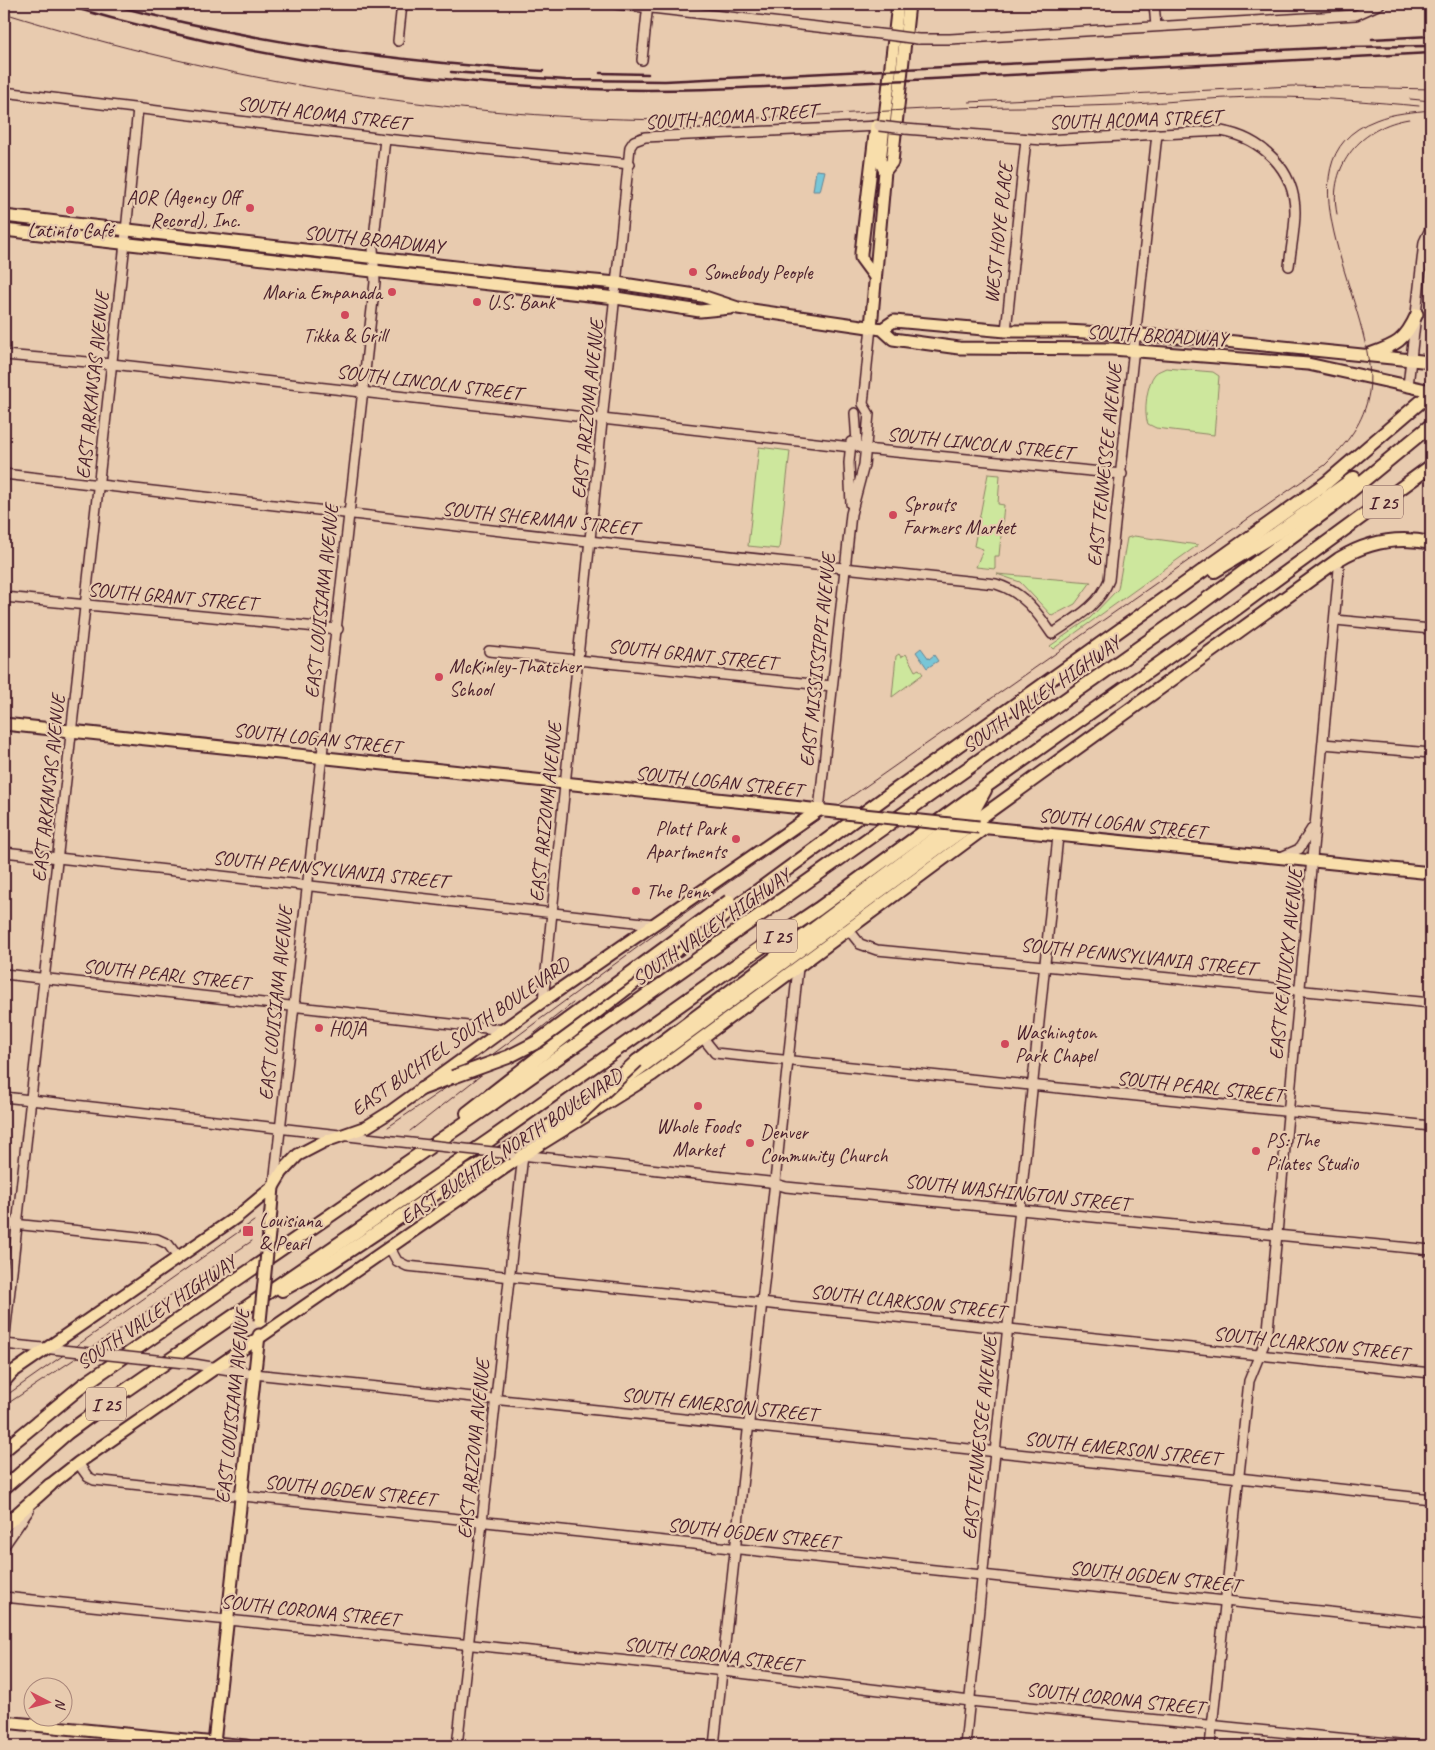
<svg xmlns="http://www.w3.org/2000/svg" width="1435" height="1750" viewBox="0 0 1435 1750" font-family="Caveat,sans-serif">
<rect width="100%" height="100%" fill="#e8cbaf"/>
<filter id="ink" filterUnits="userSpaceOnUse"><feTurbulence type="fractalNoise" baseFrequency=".02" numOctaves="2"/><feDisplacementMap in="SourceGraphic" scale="10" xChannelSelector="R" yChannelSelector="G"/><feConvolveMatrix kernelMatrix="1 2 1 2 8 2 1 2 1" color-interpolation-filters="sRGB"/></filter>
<g filter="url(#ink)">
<g fill="#cde79d" stroke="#8c8364">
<path d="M1166,368l47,4 6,4 -5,59 -58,-7 -8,-4c-5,-11 -1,-41 7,-50 3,-3 7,-4 11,-6z"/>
<path d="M759,447l31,4 -11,98 -31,-3z"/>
<path d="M988,474l12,1 -2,29 6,1 -5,51h-4v13l-19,-2 7,-18 -9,-3z"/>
<path d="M1134,536l64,9 -145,104 -3,-3 40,-28 28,-29 9,-51z"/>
<path d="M997,574l94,8 -16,22 -23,12 -32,-34z"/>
<path d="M899,654l2,3 5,-3 9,17 4,-2 4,5 -31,23 4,-41z"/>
</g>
<g fill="#78c6d7" stroke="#668392">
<path d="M816,170l9,1 -5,20h-7z"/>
<path d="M921,648l8,11 5,-4 4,6 -11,7 -11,-16z"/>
</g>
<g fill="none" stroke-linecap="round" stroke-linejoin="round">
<defs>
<g id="minor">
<path d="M616,4l272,31"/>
<path d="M1154,4l2,22"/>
<path d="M918,39h32l406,-24 24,-11"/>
<path d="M398,41l4,-37"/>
<path d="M642,60l6,-56"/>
<path d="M4,92l381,47 245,25"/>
<path d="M905,129l138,11 178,-9c40,7 74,38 74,81 0,18 -4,36 -6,54"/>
<path d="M1006,331l20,-192"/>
<path d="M4,355l108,9 739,83"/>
<path d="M1408,386l16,-144 7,-15"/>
<path d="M855,413l2,30 2,4 6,2 257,25"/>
<path d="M4,474l575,66 417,44c27,8 41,28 56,50 22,-15 47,-28 57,-54l48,-446"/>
<path d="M851,504l-2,-41 2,-21"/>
<path d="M4,597l334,32"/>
<path d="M1335,620l96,9"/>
<path d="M489,651l343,35"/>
<path d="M1323,744l108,9"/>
<path d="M819,810l32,-296 13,-49 5,-51 -6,-10 8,-77"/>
<path d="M4,852l649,72"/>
<path d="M1283,856l16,-7 14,-22"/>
<path d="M849,930l11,14 17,6 554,53"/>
<path d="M4,974l500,56"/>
<path d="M543,1001l87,-854 4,-6 11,-4 234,-11"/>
<path d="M703,1038l12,15 716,73"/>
<path d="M4,1097l362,41"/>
<path d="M521,1155l248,27 17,5 645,63"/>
<path d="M274,1184l101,-902 -2,-35 12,-108"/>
<path d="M4,1223l153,16 11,5 10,13"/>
<path d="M390,1248l7,13 10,5 1024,107"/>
<path d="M4,1344l120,-1092 14,-144"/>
<path d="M4,1344l58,6"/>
<path d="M194,1364l60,10c393,41 785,81 1177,125"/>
<path d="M78,1463l10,14 6,3 1337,143"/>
<path d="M4,1546l25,-36"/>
<path d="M4,1597l703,72 263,32 448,45"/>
<path d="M457,1746l66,-591"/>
<path d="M714,1746l84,-778"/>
<path d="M965,1746l93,-910"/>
<path d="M1210,1746l39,-365 15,-37 4,-14 71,-761"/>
</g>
<g id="major">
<path d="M885,171l-5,-10 18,-157"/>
<path d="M4,216l514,58 99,9 85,13 36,12 144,21 11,10 66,9 153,1 196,15 123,27"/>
<path d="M4,230l612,68 84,13 31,-3"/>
<path d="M875,277l-14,-19v-5l15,-127"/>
<path d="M871,327l14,-156 7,-9 17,-158"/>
<path d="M882,329l12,-8 112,10h60l130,7 235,24"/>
<path d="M1367,355c28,-10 37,-12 50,-41"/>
<path d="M4,724l817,86"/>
<path d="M979,827l452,46"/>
<path d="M269,1233l4,-46"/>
<path d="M4,1378l234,-162 35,-29 9,-15 16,-17 25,-13 43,-15 24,-15 153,-111 276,-191"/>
<path d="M50,1485l28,-22 445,-308 129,-80 333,-247"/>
<path d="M4,1722l242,24"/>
<path d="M214,1743l45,-408"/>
</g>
<g id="highway">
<path d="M1215,571l62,-38 77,-55"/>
<path d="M637,1061l338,-253 10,-18"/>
<path d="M613,1088l328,-242 398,-287c28,-17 60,-23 92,-16"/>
<path d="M421,1089l32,-12"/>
<path d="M467,1113l196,-153 224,-164 439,-313 105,-90"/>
<path d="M282,1290l47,-26 142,-94 114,-64"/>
<path d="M4,1381l6,-7"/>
<path d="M4,1450l79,-65 405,-278 704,-497 137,-101 102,-84"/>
<path d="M4,1488l63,-55 56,-41 368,-253 269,-191 58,-39 170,-124 241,-171 202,-148"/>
<path d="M4,1526l46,-41"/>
</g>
</defs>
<use href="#minor" stroke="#4a1f2b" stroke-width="12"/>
<use href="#major" stroke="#4a1f2b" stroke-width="15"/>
<use href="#highway" stroke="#4a1f2b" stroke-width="16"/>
<use href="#minor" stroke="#e8cbaf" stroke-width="9"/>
<use href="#major" stroke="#f8deab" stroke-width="11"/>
<use href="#highway" stroke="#f8deab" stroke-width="12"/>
<g stroke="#4a1f2b" stroke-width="1">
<path d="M4,13c223,69 451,107 684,107 79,-1 158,-7 237,-11 64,-3 129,-1 193,-4 55,-3 110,-9 165,-8 45,1 91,5 136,9"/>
<path d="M1410,99l21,2"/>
<path d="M969,102l323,-16 139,3"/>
<path d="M1337,214c-10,-49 25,-88 72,-95"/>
<path d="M388,1127l74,-50 207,-153 656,-459c22,-22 39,-42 44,-73 12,-79 -102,-231 7,-272 17,-7 37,-8 55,-10"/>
<path d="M410,1131l163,-128"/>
<path d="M4,1397l250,-176"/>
<path d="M4,1406l248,-165"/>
</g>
<g stroke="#4a1f2b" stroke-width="2.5">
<path d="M61,4c164,48 334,76 505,84 116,6 230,-3 346,-8 173,-9 346,-18 519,-27"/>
<path d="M109,4c141,38 287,58 434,67"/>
<path d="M1372,39l59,-3"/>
<path d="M451,72l115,8 99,1 676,-34 90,-1"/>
<path d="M600,73l48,1"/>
</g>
<defs>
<g id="minor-bridge">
<path d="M888,35l30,4"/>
<path d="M879,126l26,3"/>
<path d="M366,1138l145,16"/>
<path d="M62,1350l132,14"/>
</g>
<g id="major-bridge">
<path d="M825,811l154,16"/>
<path d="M260,1321l9,-88"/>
</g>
<g id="highway-bridge">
<path d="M453,1077l55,-20 29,-15 192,-141"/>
<path d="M576,1118l61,-57"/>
</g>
</defs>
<use href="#minor-bridge" stroke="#4a1f2b" stroke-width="12" stroke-linecap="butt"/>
<use href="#major-bridge" stroke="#4a1f2b" stroke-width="15" stroke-linecap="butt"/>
<use href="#highway-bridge" stroke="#4a1f2b" stroke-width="16" stroke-linecap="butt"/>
<use href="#minor-bridge" stroke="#e8cbaf" stroke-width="9"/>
<use href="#major-bridge" stroke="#f8deab" stroke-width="11"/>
<use href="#highway-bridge" stroke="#f8deab" stroke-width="12"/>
</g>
</g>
<g fill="#d1495b" stroke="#e8cbaf" stroke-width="2">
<circle cx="250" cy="208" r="5"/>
<circle cx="70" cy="210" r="5"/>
<circle cx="693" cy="272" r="5"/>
<circle cx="392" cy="292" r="5"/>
<circle cx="477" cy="302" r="5"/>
<circle cx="345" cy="315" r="5"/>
<circle cx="893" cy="515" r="5"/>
<circle cx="439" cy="677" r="5"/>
<circle cx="736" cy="839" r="5"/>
<circle cx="636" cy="891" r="5"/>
<circle cx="319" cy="1028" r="5"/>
<circle cx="1005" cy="1044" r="5"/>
<circle cx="698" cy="1106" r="5"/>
<circle cx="750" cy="1143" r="5"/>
<circle cx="1256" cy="1151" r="5"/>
<rect x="242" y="1225" width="12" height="12" rx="2.5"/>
</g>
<g text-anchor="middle" stroke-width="4.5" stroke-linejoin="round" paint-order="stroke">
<g fill="#e8cbaf" stroke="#795353" stroke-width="1">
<rect x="1363" y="485.5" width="40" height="33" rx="4"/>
<rect x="757" y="919.5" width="40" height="33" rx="4"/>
<rect x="86" y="1387.5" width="40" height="33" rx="4"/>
</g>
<g font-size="19" font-weight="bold" fill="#4a1f2b">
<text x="1383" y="509">I 25</text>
<text x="777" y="943">I 25</text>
<text x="106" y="1411">I 25</text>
</g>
<g font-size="20" fill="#4a1f2b" stroke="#e8cbaf">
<text transform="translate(323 113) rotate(7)" y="7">SOUTH ACOMA STREET</text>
<text transform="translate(731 116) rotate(-4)" y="7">SOUTH ACOMA STREET</text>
<text transform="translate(1135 119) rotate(-2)" y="7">SOUTH ACOMA STREET</text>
<text transform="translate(998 233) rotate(-84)" y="7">WEST HOYE PLACE</text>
<text transform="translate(374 239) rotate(6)" y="7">SOUTH BROADWAY</text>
<text transform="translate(1157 335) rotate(3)" y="7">SOUTH BROADWAY</text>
<text transform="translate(429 382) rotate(7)" y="7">SOUTH LINCOLN STREET</text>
<text transform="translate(92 385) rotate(-84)" y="7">EAST ARKANSAS AVENUE</text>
<text transform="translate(587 409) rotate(-84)" y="7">EAST ARIZONA AVENUE</text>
<text transform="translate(980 443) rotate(6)" y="7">SOUTH LINCOLN STREET</text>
<text transform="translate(1104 465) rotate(-84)" y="7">EAST TENNESSEE AVENUE</text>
<text transform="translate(540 518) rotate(6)" y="7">SOUTH SHERMAN STREET</text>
<text transform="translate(172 596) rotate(5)" y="7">SOUTH GRANT STREET</text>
<text transform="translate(321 601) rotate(-84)" y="7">EAST LOUISIANA AVENUE</text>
<text transform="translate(692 654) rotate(6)" y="7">SOUTH GRANT STREET</text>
<text transform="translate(817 660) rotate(-84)" y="7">EAST MISSISSIPPI AVENUE</text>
<text transform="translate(1041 694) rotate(-35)" y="7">SOUTH VALLEY HIGHWAY</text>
<text transform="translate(317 738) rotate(6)" y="7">SOUTH LOGAN STREET</text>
<text transform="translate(719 781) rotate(6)" y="7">SOUTH LOGAN STREET</text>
<text transform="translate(48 788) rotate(-84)" y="7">EAST ARKANSAS AVENUE</text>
<text transform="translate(545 812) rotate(-84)" y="7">EAST ARIZONA AVENUE</text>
<text transform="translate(1122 823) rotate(6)" y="7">SOUTH LOGAN STREET</text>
<text transform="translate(330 869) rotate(6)" y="7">SOUTH PENNSYLVANIA STREET</text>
<text transform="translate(711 927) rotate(-35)" y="7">SOUTH VALLEY HIGHWAY</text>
<text transform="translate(1138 956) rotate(6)" y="7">SOUTH PENNSYLVANIA STREET</text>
<text transform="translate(1285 964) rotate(-84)" y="7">EAST KENTUCKY AVENUE</text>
<text transform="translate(166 974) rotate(6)" y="7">SOUTH PEARL STREET</text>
<text transform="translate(275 1003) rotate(-84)" y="7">EAST LOUISIANA AVENUE</text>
<text transform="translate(460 1036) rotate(-35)" y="7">EAST BUCHTEL SOUTH BOULEVARD</text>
<text transform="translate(1200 1086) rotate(6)" y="7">SOUTH PEARL STREET</text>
<text transform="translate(511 1146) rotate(-34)" y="7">EAST BUCHTEL NORTH BOULEVARD</text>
<text transform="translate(1017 1192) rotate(6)" y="7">SOUTH WASHINGTON STREET</text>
<text transform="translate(908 1301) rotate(6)" y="7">SOUTH CLARKSON STREET</text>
<text transform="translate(156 1312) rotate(-34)" y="7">SOUTH VALLEY HIGHWAY</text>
<text transform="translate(1311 1343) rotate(6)" y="7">SOUTH CLARKSON STREET</text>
<text transform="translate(719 1404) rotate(6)" y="7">SOUTH EMERSON STREET</text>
<text transform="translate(232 1406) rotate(-84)" y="7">EAST LOUISIANA AVENUE</text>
<text transform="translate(979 1438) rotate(-84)" y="7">EAST TENNESSEE AVENUE</text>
<text transform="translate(1122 1448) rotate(6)" y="7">SOUTH EMERSON STREET</text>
<text transform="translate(473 1449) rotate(-84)" y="7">EAST ARIZONA AVENUE</text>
<text transform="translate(350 1490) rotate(6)" y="7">SOUTH OGDEN STREET</text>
<text transform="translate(753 1533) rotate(6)" y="7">SOUTH OGDEN STREET</text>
<text transform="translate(1155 1576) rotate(6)" y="7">SOUTH OGDEN STREET</text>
<text transform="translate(310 1610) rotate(6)" y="7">SOUTH CORONA STREET</text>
<text transform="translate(713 1654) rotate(7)" y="7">SOUTH CORONA STREET</text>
<text transform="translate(1115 1698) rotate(6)" y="7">SOUTH CORONA STREET</text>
</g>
<g font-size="20" fill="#4a1f2b" stroke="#e8cbaf" text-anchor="start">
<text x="240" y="204" text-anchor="end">AOR (Agency Off<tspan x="240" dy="23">Record), Inc.</tspan></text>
<text x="70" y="237" text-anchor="middle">Latinto Café</text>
<text x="703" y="279">Somebody People</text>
<text x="382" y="299" text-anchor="end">Maria Empanada</text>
<text x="487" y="309">U.S. Bank</text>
<text x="345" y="342" text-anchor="middle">Tikka &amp; Grill</text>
<text x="903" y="511">Sprouts<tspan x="903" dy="23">Farmers Market</tspan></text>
<text x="449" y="673">McKinley-Thatcher<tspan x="449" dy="23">School</tspan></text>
<text x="726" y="835" text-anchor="end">Platt Park<tspan x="726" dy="23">Apartments</tspan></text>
<text x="646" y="898">The Penn</text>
<text x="329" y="1035">HOJA</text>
<text x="1015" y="1039">Washington<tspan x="1015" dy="23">Park Chapel</tspan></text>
<text x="698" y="1133" text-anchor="middle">Whole Foods<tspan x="698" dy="23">Market</tspan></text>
<text x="760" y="1139">Denver<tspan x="760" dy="23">Community Church</tspan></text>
<text x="1266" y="1147">PS: The<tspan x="1266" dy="23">Pilates Studio</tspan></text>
<text x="259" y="1227">Louisiana<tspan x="259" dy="23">&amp; Pearl</tspan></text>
</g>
</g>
<rect width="1435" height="1750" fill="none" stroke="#e8cbaf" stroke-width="20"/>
<rect x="10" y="10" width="1415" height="1730" fill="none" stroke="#4a1f2b" stroke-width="2" filter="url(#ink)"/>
<g transform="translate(48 1702) rotate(96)"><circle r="24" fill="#e8cbaf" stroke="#a9867a"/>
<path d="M0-4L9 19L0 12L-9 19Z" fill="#d1495b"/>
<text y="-8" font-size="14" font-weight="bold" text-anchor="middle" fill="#4a1f2b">N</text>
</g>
</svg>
